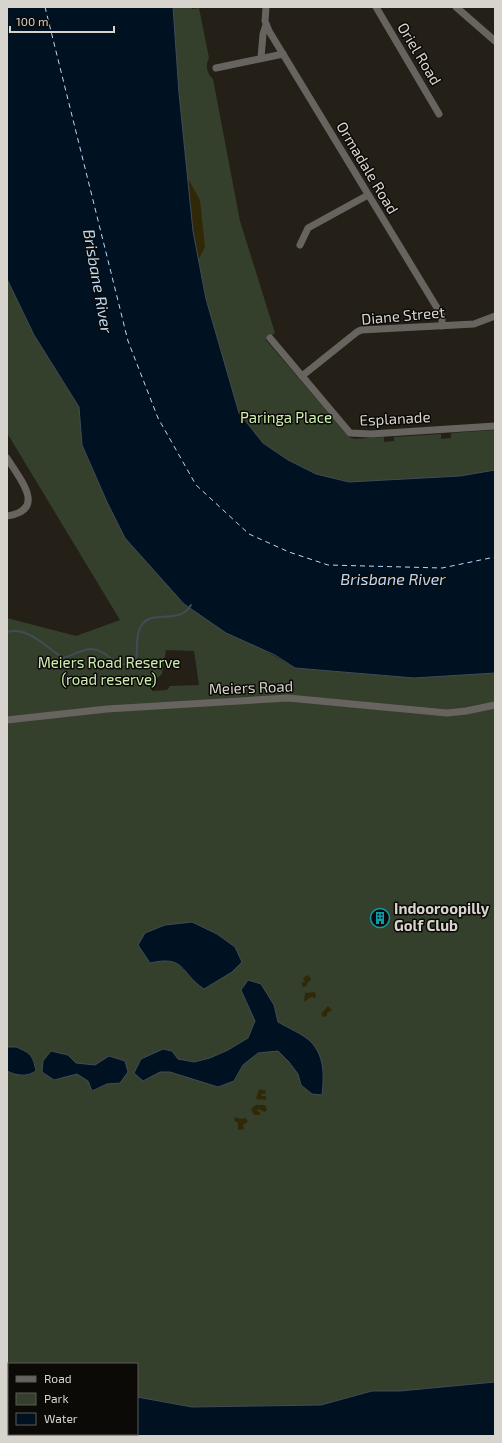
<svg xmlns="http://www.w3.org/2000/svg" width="502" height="1443" viewBox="0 0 502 1443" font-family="'Exo 2',sans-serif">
<rect width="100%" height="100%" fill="#242017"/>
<g fill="#34402b" fill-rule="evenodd">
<path d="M173,7h19v2l7,-1 10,50c-4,8 -2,15 4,21l27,142 35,112 -9,7 83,97 5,2 30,-2v5l10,-1v-4l47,-3v5l10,-1v-5l44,-3v40l-35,6 -110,6 -34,-8 -28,-14 -25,-17 -24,-31 -33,-113 -13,-68 -14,-138z"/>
<path d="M7,279l27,56 45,72 3,38 25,57 18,35 59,67 111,64 119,10 81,-5v709l-95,9h-28l-51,14 -129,2 -55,-10v-33h-128v21h-2v-767l69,18 44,-16 -113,-187zM166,650l28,1 5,34 -29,1 -3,4 -15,1v-8l10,-9z"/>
</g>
<g fill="#302806">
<path d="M187,177l13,23 5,47 -7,13 -5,-29z"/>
<path d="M308,975l3,4 -1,2 -3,2v3l-4,1 -2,-4 4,-1 -2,-4z"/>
<path d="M315,992l1,6 -5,-1 -7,5 1,-9z"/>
<path d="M328,1006l4,4 -5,3v3l-4,1 -2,-3z"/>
<path d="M259,1089l7,2 -1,3h-4l1,2h4v4l-10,-1z"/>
<path d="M256,1105h9l2,5 -2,2 -7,-3 -1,2 3,1v3h-6l-3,-6z"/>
<path d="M235,1117l6,2 5,-1 2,4 -5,3 1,4 -6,1v-7l-4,-3z"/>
</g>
<g fill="#012" stroke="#404c56">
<path d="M7,7h166l6,86 14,138 13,68 33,114 24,30 25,17 28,14 33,8 111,-6 35,-6v203l-81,5 -119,-10 -20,-13 -49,-22 -42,-29 -59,-66 -18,-36 -25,-57 -3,-38 -45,-72 -27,-56z"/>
<path d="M192,922l25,12 18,13 7,15 -10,10 -28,17c-25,-17 -18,-34 -54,-26l-12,-18 7,-12 20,-8z"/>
<path d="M248,980l13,4 13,21 4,17c10,6 25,12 33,20 14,15 13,34 11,53l-10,-1 -11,-9 -3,-11 -9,-12 -11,-11 -20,2 -15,12 -9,16 -16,6 -48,-15h-10l-17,9 -9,-8 7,-14 22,-10 9,2 6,8 16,3 16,-4 18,-8 20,-12 7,-17 -14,-31z"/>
<path d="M16,1047c15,6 17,9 20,24 -9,6 -19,5 -29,0v-24z"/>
<path d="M51,1051l17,4 8,8 19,2 14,-9 16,5 3,11 -8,11 -13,1 -15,7 -4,-10 -11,-7 -23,6 -12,-8 1,-11z"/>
<path d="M495,1382v54h-488v-51h2v49h128v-37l55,10 129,-2 51,-14h28z"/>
</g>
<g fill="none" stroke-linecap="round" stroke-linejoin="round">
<path stroke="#404c56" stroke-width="2" d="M7,632c21,-6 40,16 56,26 9,-2 19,-9 28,-9 21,1 23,25 45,11 2,-11 -1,-25 5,-34 11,-18 38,0 50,-21"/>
<path stroke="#b9d9f6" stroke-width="1" stroke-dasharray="5 4" stroke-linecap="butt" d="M45,7l83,334 30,77 38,67 53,49 40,18 39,13 114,3 53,-11"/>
<g stroke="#67635f" stroke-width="7">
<path d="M266,7l-1,14 4,10 173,285v10"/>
<path d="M376,7l63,107"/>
<path d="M456,7l39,34"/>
<path d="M261,58l2,-24 3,-9"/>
<path d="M216,68l67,-14"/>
<path d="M300,245l8,-17 60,-33"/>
<path d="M270,338l80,95 21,1 124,-8"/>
<path d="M302,376l55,-44 4,-2 113,-6 21,-8"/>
<path d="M7,458c12,20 41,52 0,58"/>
<path d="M7,720l100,-11 181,-11 159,15 19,-2 29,-6"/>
</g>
</g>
<defs>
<symbol id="building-ring" viewBox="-11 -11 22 22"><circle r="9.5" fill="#0c0a07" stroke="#0f9aa8" stroke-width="1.5"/><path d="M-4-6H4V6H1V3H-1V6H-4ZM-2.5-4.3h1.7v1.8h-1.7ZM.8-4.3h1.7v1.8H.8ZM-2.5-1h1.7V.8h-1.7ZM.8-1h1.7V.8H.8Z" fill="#0f9aa8"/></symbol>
</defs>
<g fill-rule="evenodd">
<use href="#building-ring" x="369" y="907" width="22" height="22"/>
</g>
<g text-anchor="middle" stroke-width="3" stroke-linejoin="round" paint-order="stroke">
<g font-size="15" fill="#d7d4ce" stroke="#0c0a07">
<text transform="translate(419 54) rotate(59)" y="5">Oriel Road</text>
<text transform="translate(367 168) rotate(59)" y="5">Ormadale Road</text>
<text transform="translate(403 316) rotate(-5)" y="5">Diane Street</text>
<text transform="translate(395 419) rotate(-3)" y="5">Esplanade</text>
<text transform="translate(251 688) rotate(-2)" y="5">Meiers Road</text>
</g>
<g font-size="15" fill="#cdefb2" stroke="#0c0a07">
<text x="286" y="423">Paringa Place</text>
<text x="109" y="668">Meiers Road Reserve<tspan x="109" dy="17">(road reserve)</tspan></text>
</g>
<g font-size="15" font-weight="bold" fill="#d7d4ce" stroke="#0c0a07" text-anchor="start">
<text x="394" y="914">Indooroopilly<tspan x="394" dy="17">Golf Club</tspan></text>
</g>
<g font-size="16" font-style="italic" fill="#b9d9f6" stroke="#0c0a07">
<text transform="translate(98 281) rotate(80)" y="6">Brisbane River</text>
<text x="393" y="585">Brisbane River</text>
</g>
</g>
<rect width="502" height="1443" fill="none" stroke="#d7d4ce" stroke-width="16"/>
<rect x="8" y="1363" width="130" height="72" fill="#0c0a07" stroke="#5d5b57"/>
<rect x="16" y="1376" width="20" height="6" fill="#67635f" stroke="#5d5b57"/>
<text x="44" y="1383" font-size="12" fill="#d7d4ce">Road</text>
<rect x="16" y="1393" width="20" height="12" fill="#34402b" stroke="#5d5b57"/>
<text x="44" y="1403" font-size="12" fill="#d7d4ce">Park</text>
<rect x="16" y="1413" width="20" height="12" fill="#001122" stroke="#5d5b57"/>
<text x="44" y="1423" font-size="12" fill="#d7d4ce">Water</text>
<path d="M10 26v6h104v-6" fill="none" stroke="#d7d4ce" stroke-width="2"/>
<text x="16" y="26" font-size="12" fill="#d7d4ce" stroke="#0c0a07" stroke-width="3" paint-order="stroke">100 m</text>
</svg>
